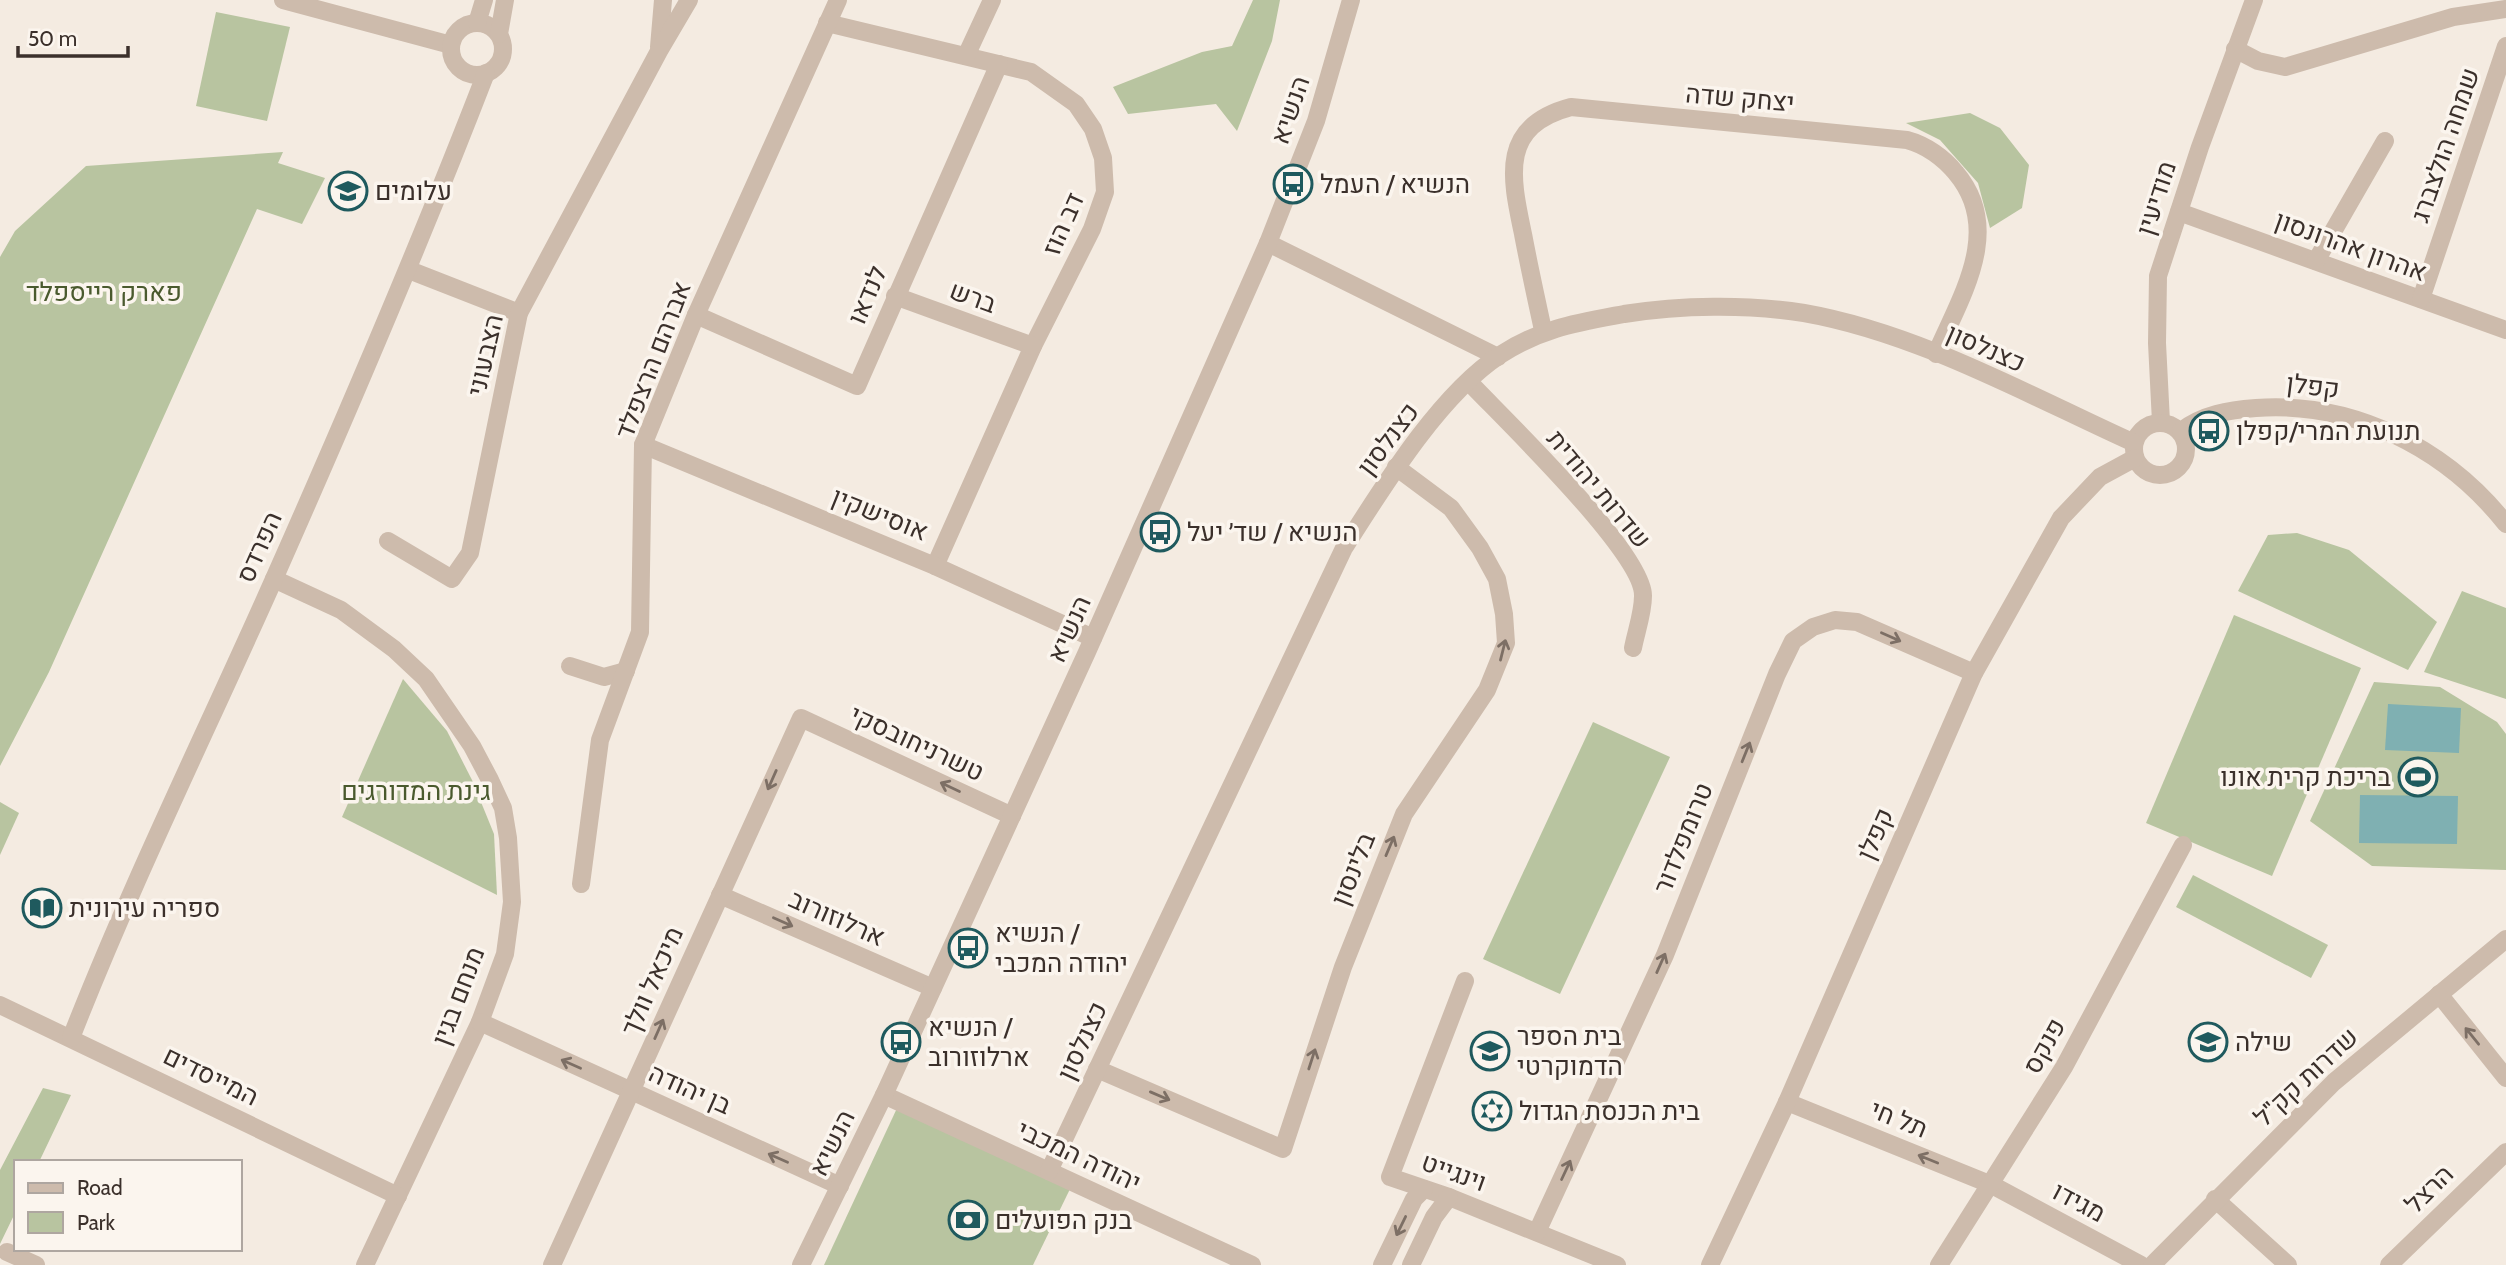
<svg xmlns="http://www.w3.org/2000/svg" width="2506" height="1265" viewBox="0 0 2506 1265" font-family="Cabin,Heebo,sans-serif">
<rect width="100%" height="100%" fill="#f4ebe1"/>
<g fill="#b8c4a0">
<path d="M1253,0h27l-8,41 -35,90 -21,-27 -88,10 -15,-27 89,-35 30,-6z"/>
<path d="M216,12l74,15 -23,94 -71,-15z"/>
<path d="M1970,113l30,15 29,37 -7,43 -32,20 -12,-45 -38,-43 -34,-17z"/>
<path d="M283,152l-5,11 47,15 -23,46 -45,-15 -208,463 -49,94v-509l15,-26 71,-65z"/>
<path d="M2297,533l52,17 88,72 -29,48 -170,-79 30,-56z"/>
<path d="M2462,591l44,17v91l-82,-27z"/>
<path d="M2234,615l127,53 -89,208 -126,-53z"/>
<path d="M403,679l44,52 25,49 22,54 3,61 -155,-78z"/>
<path d="M2374,682l66,5 57,35 9,12v136l-134,-4 -62,-45z"/>
<path d="M1593,722l77,35 -110,237 -77,-35z"/>
<path d="M0,802l19,11 -19,42z"/>
<path d="M2193,875l135,70 -17,33 -135,-71z"/>
<path d="M43,1088l28,7 -32,67h-23v49l-16,33v-74z"/>
<path d="M898,1106l172,83 -37,76h-209z"/>
</g>
<g fill="#7fb0b2">
<path d="M2388,704l73,4 -2,45 -74,-3z"/>
<path d="M2360,795l98,1 -1,48 -98,-1z"/>
</g>
<g fill="none" stroke-linecap="round" stroke-linejoin="round">
<g stroke="#cdbbac" stroke-width="18">
<path d="M283,0l168,45"/>
<circle cx="477" cy="49" r="26"/>
<path d="M477,23l7,-23"/>
<path d="M827,23l204,49 45,32 17,25 10,29 2,34 -13,37 -59,117 -98,220"/>
<path d="M499,34l6,-34"/>
<path d="M659,47l4,-47"/>
<path d="M2235,49l23,12 27,6 168,-50 53,-8"/>
<path d="M966,56l26,-56"/>
<path d="M2179,212l327,118"/>
<path d="M1268,243l230,114"/>
<path d="M2316,261l69,-120"/>
<path d="M409,270l110,43"/>
<path d="M895,296l138,50"/>
<path d="M2421,299l85,-253"/>
<path d="M696,315l161,71 142,-322"/>
<path d="M1543,330c-7,-32 -14,-64 -20,-96 -12,-57 -24,-108 48,-127l336,33c19,5 37,18 49,33 48,57 5,123 -20,181"/>
<path d="M1469,382c34,36 175,171 174,214 0,17 -7,36 -10,52"/>
<path d="M2161,422l-4,-79 1,-67 42,-129 54,-147"/>
<circle cx="2160" cy="449" r="26"/>
<path d="M2181,431c22,-17 48,-21 75,-23 97,-7 190,40 250,116"/>
<path d="M643,445l292,121 158,72"/>
<path d="M388,541l64,38 18,-26 49,-240 140,-262 30,-51"/>
<path d="M274,579l67,31 53,39 32,30 46,67 18,34 13,28 5,30 4,64 -7,52 -25,68 -115,243"/>
<path d="M570,666l34,11 22,-6"/>
<path d="M581,884l19,-144 40,-108 3,-187 53,-130 142,-315"/>
<path d="M720,895l213,93"/>
<path d="M1465,981l-75,196 59,20 168,68"/>
<path d="M2439,994l67,84"/>
<path d="M0,1005l398,191"/>
<path d="M480,1022l360,164"/>
<path d="M71,1038c61,-156 135,-306 203,-459 74,-167 146,-335 212,-506"/>
<path d="M1097,1069l186,80 60,-182 61,-153 83,-124 19,-47 -2,-29 -7,-35 -17,-31 -29,-40 -55,-41"/>
<path d="M884,1095l368,170"/>
<path d="M1787,1102l205,83 149,80"/>
<path d="M1049,1171l295,-623c39,-61 95,-153 156,-193 42,-27 76,-32 124,-41 57,-9 123,-10 180,-1 114,20 226,83 330,130"/>
<path d="M2215,1199l73,66"/>
<path d="M1537,1232l128,-277 112,-281 16,-33 20,-14 22,-7 22,2 117,51"/>
<path d="M7,1252l29,13"/>
<path d="M552,1265l249,-547 211,98"/>
<path d="M801,1265l83,-170 203,-443 181,-409 48,-122 35,-121"/>
<path d="M1382,1265l32,-66 10,-10"/>
<path d="M1411,1265l23,-48 15,-20"/>
<path d="M1710,1265l77,-163 187,-429 87,-155 39,-41 35,-19"/>
<path d="M1939,1265l125,-198 119,-222"/>
<path d="M2152,1265l182,-183 172,-143"/>
<path d="M2389,1265l117,-113"/>
</g>
</g>
<defs><path id="oneway-shaft" d="M-6 0H5M1.5-3L5.5 0L1.5 3" fill="none" stroke-width="1.6" stroke-linecap="round" stroke-linejoin="round" transform="scale(1.75)"/></defs>
<g stroke="#7d6f65">
<use href="#oneway-shaft" transform="translate(1891 637) rotate(24)"/>
<use href="#oneway-shaft" transform="translate(1503 650) rotate(-76)"/>
<use href="#oneway-shaft" transform="translate(1746 752) rotate(-68)"/>
<use href="#oneway-shaft" transform="translate(772 780) rotate(114)"/>
<use href="#oneway-shaft" transform="translate(950 787) rotate(-155)"/>
<use href="#oneway-shaft" transform="translate(1390 846) rotate(-67)"/>
<use href="#oneway-shaft" transform="translate(783 922) rotate(24)"/>
<use href="#oneway-shaft" transform="translate(1661 963) rotate(-66)"/>
<use href="#oneway-shaft" transform="translate(659 1029) rotate(-66)"/>
<use href="#oneway-shaft" transform="translate(2472 1036) rotate(-129)"/>
<use href="#oneway-shaft" transform="translate(1312 1059) rotate(-72)"/>
<use href="#oneway-shaft" transform="translate(571 1064) rotate(-156)"/>
<use href="#oneway-shaft" transform="translate(1160 1096) rotate(23)"/>
<use href="#oneway-shaft" transform="translate(778 1158) rotate(-156)"/>
<use href="#oneway-shaft" transform="translate(1928 1159) rotate(-158)"/>
<use href="#oneway-shaft" transform="translate(1566 1170) rotate(-65)"/>
<use href="#oneway-shaft" transform="translate(1401 1226) rotate(116)"/>
</g>
<defs>
<symbol id="bus-ring" viewBox="-11 -11 22 22"><circle r="9.5" fill="#fbf5ee" stroke="#1f5a5e" stroke-width="1.5"/><path d="M-5-6H5V4H4V6H2V4H-2V6H-4V4H-5ZM-3.5-4V0h7V-4ZM-3.5 1.2v1.5H-2V1.2ZM2 1.2v1.5H3.5V1.2Z" fill="#1f5a5e"/></symbol>
<symbol id="school-ring" viewBox="-11 -11 22 22"><circle r="9.5" fill="#fbf5ee" stroke="#1f5a5e" stroke-width="1.5"/><path d="M0-5L7-2L0 1L-7-2ZM-4 1L0 2.5L4 1V4Q0 6-4 4Z" fill="#1f5a5e"/></symbol>
<symbol id="stadium-ring" viewBox="-11 -11 22 22"><circle r="9.5" fill="#fbf5ee" stroke="#1f5a5e" stroke-width="1.5"/><path d="M0-5a6.5 5 0 1 0 0 10a6.5 5 0 1 0 0-10ZM-3.5-1.8h7v3.6h-7Z" fill="#1f5a5e"/></symbol>
<symbol id="library-ring" viewBox="-11 -11 22 22"><circle r="9.5" fill="#fbf5ee" stroke="#1f5a5e" stroke-width="1.5"/><path d="M-6-4Q-3-5.5-.7-3.5V5Q-3 3-6 4ZM6-4Q3-5.5 .7-3.5V5Q3 3 6 4Z" fill="#1f5a5e"/></symbol>
<symbol id="synagogue-ring" viewBox="-11 -11 22 22"><circle r="9.5" fill="#fbf5ee" stroke="#1f5a5e" stroke-width="1.5"/><path d="M0-6.5L5.6 3.2H-5.6ZM0 6.5L5.6-3.2H-5.6Z" fill="#1f5a5e"/></symbol>
<symbol id="bank-ring" viewBox="-11 -11 22 22"><circle r="9.5" fill="#fbf5ee" stroke="#1f5a5e" stroke-width="1.5"/><path d="M-6-4H6V4H-6ZM0-2.3a2.3 2.3 0 1 0 0 4.6a2.3 2.3 0 1 0 0-4.6Z" fill="#1f5a5e"/></symbol>
</defs>
<g fill-rule="evenodd">
<use href="#bus-ring" x="1271" y="162" width="44" height="44"/>
<use href="#school-ring" x="326" y="169" width="44" height="44"/>
<use href="#bus-ring" x="2187" y="409" width="44" height="44"/>
<use href="#bus-ring" x="1138" y="510" width="44" height="44"/>
<use href="#stadium-ring" x="2396" y="755" width="44" height="44"/>
<use href="#library-ring" x="20" y="886" width="44" height="44"/>
<use href="#bus-ring" x="946" y="926" width="44" height="44"/>
<use href="#bus-ring" x="879" y="1020" width="44" height="44"/>
<use href="#school-ring" x="2186" y="1020" width="44" height="44"/>
<use href="#school-ring" x="1468" y="1029" width="44" height="44"/>
<use href="#synagogue-ring" x="1470" y="1089" width="44" height="44"/>
<use href="#bank-ring" x="946" y="1198" width="44" height="44"/>
</g>
<g text-anchor="middle" stroke-width="7" stroke-linejoin="round" paint-order="stroke">
<g font-size="26" fill="#3b302b" stroke="#fbf5ee">
<text transform="translate(1740 98) rotate(5)" y="9">יצחק שדה</text>
<text transform="translate(1290 110) rotate(-71)" y="9">הנשיא</text>
<text transform="translate(2445 145) rotate(-71)" y="9">שמחה הולצברג</text>
<text transform="translate(2156 198) rotate(-72)" y="9">מודיעין</text>
<text transform="translate(1063 224) rotate(-66)" y="9">דב הוז</text>
<text transform="translate(2351 246) rotate(20)" y="9">אהרון אהרונסון</text>
<text transform="translate(867 295) rotate(-67)" y="9">לנדאו</text>
<text transform="translate(973 297) rotate(20)" y="9">ברש</text>
<text transform="translate(1986 348) rotate(24)" y="9">כצנלסון</text>
<text transform="translate(485 355) rotate(-77)" y="9">הצבעוני</text>
<text transform="translate(653 360) rotate(-69)" y="9">אברהם הרצפלד</text>
<text transform="translate(2313 386) rotate(7)" y="9">קפלן</text>
<text transform="translate(1388 439) rotate(-53)" y="9">כצנלסון</text>
<text transform="translate(1599 489) rotate(50)" y="9">שדרות יהודית</text>
<text transform="translate(880 514) rotate(22)" y="9">אוסישקין</text>
<text transform="translate(259 547) rotate(-66)" y="9">הפרדס</text>
<text transform="translate(1069 629) rotate(-66)" y="9">הנשיא</text>
<text transform="translate(917 743) rotate(25)" y="9">טשרניחובסקי</text>
<text transform="translate(1875 834) rotate(-66)" y="9">קפלן</text>
<text transform="translate(1683 838) rotate(-68)" y="9">טרומפלדור</text>
<text transform="translate(1353 869) rotate(-68)" y="9">בלינסון</text>
<text transform="translate(837 918) rotate(24)" y="9">ארלוזורוב</text>
<text transform="translate(652 981) rotate(-66)" y="9">מיכאל וולך</text>
<text transform="translate(458 996) rotate(-69)" y="9">מנחם בגין</text>
<text transform="translate(1082 1041) rotate(-65)" y="9">כצנלסון</text>
<text transform="translate(2044 1046) rotate(-61)" y="9">פנקס</text>
<text transform="translate(211 1076) rotate(26)" y="9">המייסדים</text>
<text transform="translate(2306 1077) rotate(-43)" y="9">שדרות קק"ל</text>
<text transform="translate(690 1089) rotate(24)" y="9">בן יהודה</text>
<text transform="translate(1899 1119) rotate(22)" y="9">תל חי</text>
<text transform="translate(832 1143) rotate(-64)" y="9">הנשיא</text>
<text transform="translate(1079 1156) rotate(25)" y="9">יהודה המכבי</text>
<text transform="translate(1454 1172) rotate(20)" y="9">וינגייט</text>
<text transform="translate(2429 1189) rotate(-45)" y="9">הרצל</text>
<text transform="translate(2079 1202) rotate(28)" y="9">מגידו</text>
</g>
<g font-size="26" fill="#3b302b" stroke="#fbf5ee" text-anchor="start">
<text x="1320" y="193">הנשיא / העמל</text>
<text x="375" y="200">עלומים</text>
<text x="2236" y="440">תנועת המרי/קפלן</text>
<text x="1187" y="541">הנשיא / שד׳ יעל</text>
<text x="2391" y="786" text-anchor="end">בריכת קרית אונו</text>
<text x="69" y="917">ספריה עירונית</text>
<text x="995" y="942">הנשיא /<tspan x="995" dy="30">יהודה המכבי</tspan></text>
<text x="928" y="1036">הנשיא /<tspan x="928" dy="30">ארלוזורוב</tspan></text>
<text x="1517" y="1045">בית הספר<tspan x="1517" dy="30">הדמוקרטי</tspan></text>
<text x="2235" y="1051">שילה</text>
<text x="1519" y="1120">בית הכנסת הגדול</text>
<text x="995" y="1229">בנק הפועלים</text>
</g>
<g font-size="26" fill="#4a5a2e" stroke="#fbf5ee">
<text x="104" y="301">פארק רייספלד</text>
<text x="416" y="800">גינת המדורגים</text>
</g>
</g>
<rect x="14" y="1160" width="228" height="91" fill="#fbf5ee" stroke="#aea6a0" stroke-width="2"/>
<rect x="28" y="1183" width="35" height="10" fill="#cdbbac" stroke="#aea6a0" stroke-width="2"/>
<text x="77" y="1195" font-size="21" fill="#3b302b">Road</text>
<rect x="28" y="1212" width="35" height="21" fill="#b8c4a0" stroke="#aea6a0" stroke-width="2"/>
<text x="77" y="1230" font-size="21" fill="#3b302b">Park</text>
<path d="M18 46v10h110v-10" fill="none" stroke="#3b302b" stroke-width="3.5"/>
<text x="28" y="46" font-size="21" fill="#3b302b" stroke="#fbf5ee" stroke-width="5" paint-order="stroke">50 m</text>
</svg>
